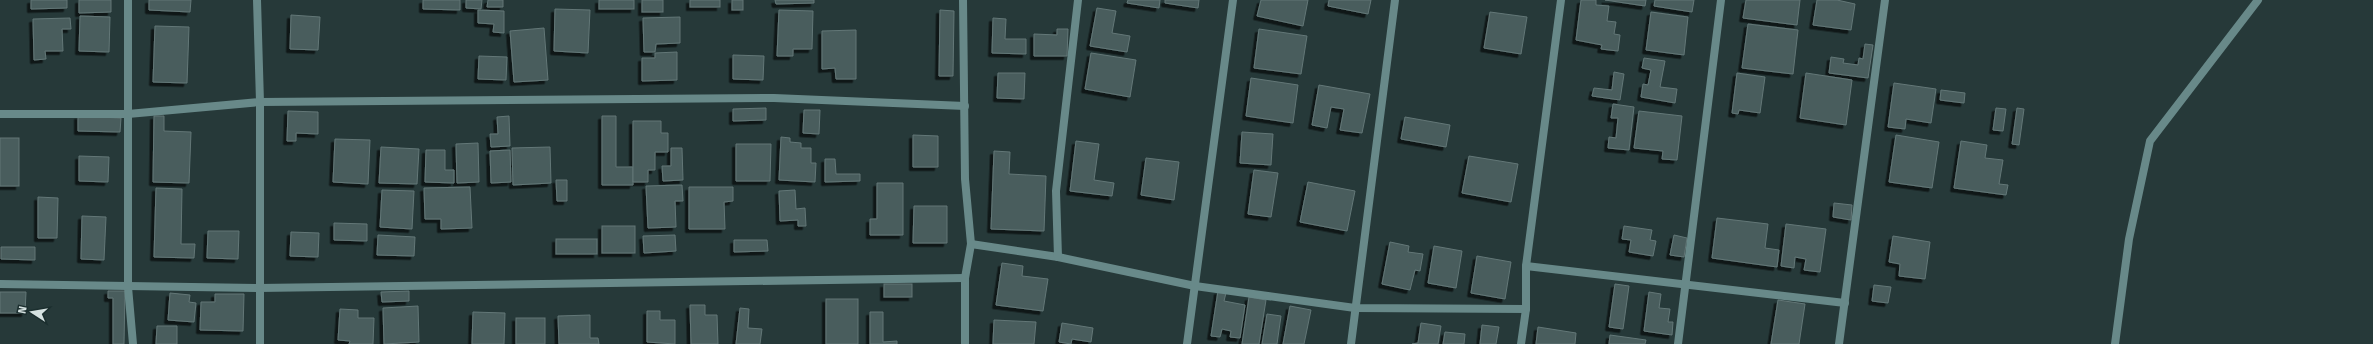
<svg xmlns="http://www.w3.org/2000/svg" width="2373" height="344" viewBox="0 0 2373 344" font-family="'Fira Sans',sans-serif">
<defs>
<filter id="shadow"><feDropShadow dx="-3.5" dy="3.5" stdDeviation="0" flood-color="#0009"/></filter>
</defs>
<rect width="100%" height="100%" fill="#263939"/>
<g fill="#495d5d" stroke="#637777" filter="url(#shadow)">
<path d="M31,0h36v8l-36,1z"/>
<path d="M79,0h32v12l-32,1z"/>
<path d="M149,0h42l-1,12 -41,-2z"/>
<path d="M423,0h37v10l-37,-1z"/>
<path d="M466,0h16l-1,9 -15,-1z"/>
<path d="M488,0h15v7h-16z"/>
<rect x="599" y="0" width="35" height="9"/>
<rect x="642" y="0" width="21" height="12"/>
<rect x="690" y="0" width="30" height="7"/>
<rect x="732" y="0" width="11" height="10"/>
<path d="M775,0h39v3l-38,1z"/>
<path d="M1128,0h32l-1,8 -32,-5z"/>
<path d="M1165,0h34l-1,8 -33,-5z"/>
<path d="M1261,0h47l-5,26 -46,-10z"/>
<path d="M1329,0h42l-3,14 -40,-8z"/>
<path d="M1581,0h15v5l13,1 -2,15 9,1 -2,12 6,1 -2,16 -17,-2 1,-4 -26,-5z"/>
<path d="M1605,0h41l-1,6z"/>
<path d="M1655,0h39l-2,12 -38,-6z"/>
<path d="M1746,0h54l-3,25 -54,-7z"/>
<path d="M1817,0h20l18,4 -4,26 -38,-5z"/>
<path d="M1097,8l19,3 -4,22 18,3 -3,16 -37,-6z"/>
<path d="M555,9l35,1 -2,43 -34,-2z"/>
<path d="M478,10l26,1v22l-11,-1 1,-8 -16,-1z"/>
<path d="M779,10l34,1 -1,38h-19v7h-16z"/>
<path d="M940,10l14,1 -1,65h-14z"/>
<path d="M1490,12l37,5 -6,37 -37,-6z"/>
<path d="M1651,12l37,5 -4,38 -38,-5z"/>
<path d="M291,15l29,2 -2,33 -28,-1z"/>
<path d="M80,16l30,1 -1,35 -30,-1z"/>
<path d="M680,17v26l-24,1 -1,8h-11l-1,-34z"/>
<path d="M70,18l1,11h-9l1,22h-18l1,8 -12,1 -1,-41z"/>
<path d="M993,18l13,1 -1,20h21v15l-34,-1z"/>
<path d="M1748,24l50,6 -5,44 -51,-6z"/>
<path d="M155,26l34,1 -2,56 -34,-1z"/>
<path d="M544,28l4,52 -34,2 -4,-51z"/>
<path d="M1057,29h11l-1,27h-33v-22l23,1z"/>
<path d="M1259,29l48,7 -6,38 -47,-6z"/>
<path d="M856,30v49h-20l-1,-11 -13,1v-38z"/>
<path d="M1865,44l8,1 -5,33 -39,-5 2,-16 13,2 -1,4 15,2 1,-7 4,1z"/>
<path d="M677,52v28l-35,1v-23h13v-5z"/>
<path d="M1091,53l45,7 -6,37 -45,-8z"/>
<path d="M733,55l31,1 -1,24 -30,-1z"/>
<path d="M479,56l28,1 -1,23 -28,-1z"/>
<path d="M1644,58l21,3 -5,26 17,2 -2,14 -34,-6 2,-13 5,1 3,-15 -9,-2z"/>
<path d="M1614,72l10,2 -4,26 -28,-4 2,-8 18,2z"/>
<path d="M998,73h27l-1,26 -27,-1z"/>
<path d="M1737,73l28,4 -5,36 -21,-3 -1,4 -6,-1z"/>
<path d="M1806,73l46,7 -6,45 -46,-7z"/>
<path d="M1251,78l47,7 -5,38 -47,-7z"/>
<path d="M1894,83l42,6 -5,34 -25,-4 -1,10 -17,-2z"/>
<path d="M1319,85l51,9 -8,39 -22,-3 4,-21 -13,-2 -4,21 -15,-3z"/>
<path d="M1941,90l24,3 -1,10 -24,-3z"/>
<path d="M1613,104l21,3 -5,43 -21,-2 1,-11 7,1 2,-20h-7z"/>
<path d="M766,108v12l-33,1v-12z"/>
<path d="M1996,108l10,1 -3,22 -10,-1z"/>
<path d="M2017,108l7,1 -5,36 -7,-1z"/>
<path d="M804,110h16l-1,24 -16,-1z"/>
<path d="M288,111l30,1v22l-22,-1v8h-9z"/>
<path d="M1639,111l43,5 -5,44 -15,-1 1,-8 -29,-3z"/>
<path d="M78,116l43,2 -1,14 -42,-1z"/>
<path d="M154,116h10v15l27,1 -2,51 -36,-1z"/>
<path d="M509,116l1,30 -19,1 -1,-13h8l-1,-17z"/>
<path d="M602,116h14v51h17v18h-31z"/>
<path d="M1405,117l45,8 -4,22 -45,-8z"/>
<path d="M633,121h28v12h7v19h-13v18h-7v12h-15z"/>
<path d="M1242,132l31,2 -2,31 -31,-2z"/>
<path d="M913,135l25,1v31h-25z"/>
<path d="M1896,135l43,7 -7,46 -43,-6z"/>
<path d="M781,137l9,1v4l11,1v5h10v15h5l-1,19 -36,-2z"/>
<rect x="0" y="138" width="19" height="48"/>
<path d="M335,139l35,1 -2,44 -35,-2z"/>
<path d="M1076,141l23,3 -5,36 20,3 -2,13 -42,-5z"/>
<path d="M1961,141l26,4 -2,13 18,2 -4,24 9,1 -2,10 -52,-7z"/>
<path d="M478,143l1,39 -22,1 -1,-39z"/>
<path d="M736,144h35l-1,37h-34z"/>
<path d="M381,147l38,2 -2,35 -38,-1z"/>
<path d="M550,147l1,36 -38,2 -1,-37z"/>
<path d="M671,148h11l1,32 -20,1 -1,-15h9z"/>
<path d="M426,150h19v20h9v13l-29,-1z"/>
<path d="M510,150l1,32 -20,1 -1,-32z"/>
<path d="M994,151l16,1 -1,22 37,2 -2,55 -53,-2z"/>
<path d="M79,156l30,1 -1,25 -29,-1z"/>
<path d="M1469,156l49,8 -7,38 -49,-9z"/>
<path d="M1146,158l33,4 -5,38 -33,-5z"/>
<path d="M825,159h10l1,15h24v7l-35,1z"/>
<path d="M1254,170l24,3 -7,44 -23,-3z"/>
<path d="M556,180h11v21h-10z"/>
<path d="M1308,182l47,9 -8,40 -47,-9z"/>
<path d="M877,183h26v52h-33v-16h7z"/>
<path d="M682,185l1,16h-8l1,26 -28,1 -2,-42z"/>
<path d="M470,187l2,41 -31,1v-10h-16l-1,-31z"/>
<path d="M689,187h44v14l-9,1 1,27h-36z"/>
<path d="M156,188l26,1 -1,55h14l-1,14 -40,-1z"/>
<path d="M382,190l32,1 -2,38 -32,-2z"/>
<path d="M795,190l1,19 9,-1 1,18h-8v-6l-18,1 -1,-30z"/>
<path d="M38,197l20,1 -1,40h-19z"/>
<path d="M1834,203l18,2 -1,15 -18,-3z"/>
<path d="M914,206h33v37h-34z"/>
<path d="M82,216l24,1 -2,43 -23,-1z"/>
<path d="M1717,218l51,6 -3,24 14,2 -2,17 -65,-9z"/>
<path d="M334,223l33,1v17l-33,-1z"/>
<path d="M1786,224l40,5 -6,43 -16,-2 2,-11 -11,-2 -1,11 -13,-2z"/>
<rect x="602" y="226" width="33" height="27"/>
<path d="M1624,226l28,4 -2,10 6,1 -3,15 -24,-4 2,-12 -9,-1z"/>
<path d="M208,231h31l-1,28 -31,-1z"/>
<path d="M291,232l28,1 -1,24 -28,-1z"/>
<path d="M378,235l37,2 -1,19 -37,-1z"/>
<path d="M675,235l1,16 -32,2 -1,-17z"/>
<path d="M1674,235l13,3 -3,19 -14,-2z"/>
<path d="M1893,236l37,6 -5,37 -26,-3 1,-12 -11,-2z"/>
<rect x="556" y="239" width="41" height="15"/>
<path d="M734,240h33l1,11 -34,1z"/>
<path d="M1390,242l19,4 -1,6 15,2 -3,17 -5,-1 -5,20 -28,-6z"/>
<path d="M1434,246l28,5 -6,37 -28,-5z"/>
<path d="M1,247h34v13l-34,-1z"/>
<path d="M1477,256l34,6 -6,37 -34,-6z"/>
<path d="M1002,263l21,3 -1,10 26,3 -5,32 -47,-6z"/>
<rect x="884" y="284" width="28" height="13"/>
<path d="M1615,284l14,2 -6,43 -14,-2z"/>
<path d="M1874,285l17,2 -3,16 -16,-2z"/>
<path d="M108,291h17l-1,53h-11v-46h-5z"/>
<path d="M409,291v10l-27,1 -1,-10z"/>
<path d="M1218,291l8,2 -2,8 21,4 -5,33 -10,-1 1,-6 -9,-2 -2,8 -9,-1z"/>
<path d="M0,292h26l-1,21h-25z"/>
<path d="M1649,292l12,2 -2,14 11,1 -2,13h5l-1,13 -28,-4z"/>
<path d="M170,293l20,2 -1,7 7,1 -2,19 -26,-2z"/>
<path d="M215,294h29l-1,37 -43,-1 1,-28h14z"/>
<path d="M1249,297l17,3 -7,44h-17z"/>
<rect x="826" y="299" width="32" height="45"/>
<path d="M1778,300l27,4 -6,40h-28z"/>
<path d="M690,305h15v10h12l1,29h-27z"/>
<path d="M418,306l1,36 -35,2 -1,-36z"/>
<path d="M1290,306l21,4 -7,34h-21z"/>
<path d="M740,308l9,1 -1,19 14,1 -2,15h-24z"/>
<path d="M340,309l18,1v8h16l-1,26h-24l1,-3 -12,-1z"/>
<path d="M647,311h13v9h15v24l-28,-2z"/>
<path d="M473,312l32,1 -1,31h-32z"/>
<path d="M870,312h13v30l14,-1v3h-27z"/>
<path d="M1267,314l14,2 -4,28h-15z"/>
<path d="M590,315v23h8l1,6h-40l-1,-28z"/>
<rect x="516" y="318" width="29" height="26"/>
<path d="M994,320l42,2 -2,22h-41z"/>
<path d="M1062,323l31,5 -2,14 -19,-3 -1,5 -12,-2z"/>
<path d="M1421,323l20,3 -3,18h-26l6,-1z"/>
<path d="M1482,325l17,2 -3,17h-16z"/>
<path d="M157,326h20v18h-21z"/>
<path d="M1538,327l38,6 -1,11h-39z"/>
<path d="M1445,332l20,2 -1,10h-21z"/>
<path d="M1610,335l36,5 -1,4h-36z"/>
</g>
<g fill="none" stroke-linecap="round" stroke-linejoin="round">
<path stroke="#688989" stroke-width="8" d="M2115,344l14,-105 21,-98 108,-141"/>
<g stroke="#688989" stroke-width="8">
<path d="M128,0v287l5,57"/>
<path d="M257,0l3,102v242"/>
<path d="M963,0l2,179 6,65 -6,34v66"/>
<path d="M0,114h128l132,-12 514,-4 191,8"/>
<path d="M971,244l87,13 137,29 160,22 171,1"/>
<path d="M1058,257l-2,-66 22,-191"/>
<path d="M1526,266l319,37"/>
<path d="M0,284l259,4 706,-10"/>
<path d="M1187,344l46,-344"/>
<path d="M1351,344l44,-344"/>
<path d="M1521,344l5,-35v-43l35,-266"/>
<path d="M1678,344l43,-344"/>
<path d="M1839,344l46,-344"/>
</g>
</g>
<g transform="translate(32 312) rotate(282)" stroke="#1c2f2f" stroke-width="3" paint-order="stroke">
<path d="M0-3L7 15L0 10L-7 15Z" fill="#d6e2e1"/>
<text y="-6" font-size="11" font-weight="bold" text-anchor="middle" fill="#d6e2e1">N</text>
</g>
</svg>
